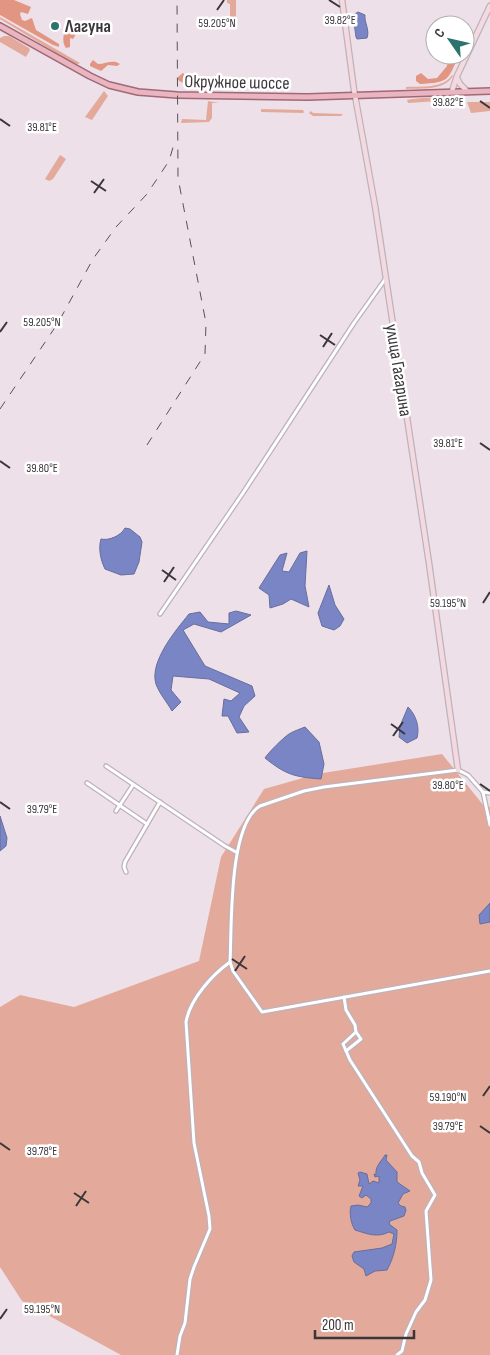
<svg xmlns="http://www.w3.org/2000/svg" width="490" height="1355" viewBox="0 0 490 1355" font-family="'Sofia Sans Condensed',sans-serif">
<rect width="100%" height="100%" fill="#ede0e9"/>
<g fill="#e3aa9b">
<path d="M227,0h9v18h-6v-14l-3,-1z"/>
<path d="M0,17l80,46 -4,2 -76,-46z"/>
<path d="M4,36h5l20,12 1,2 -4,7 -26,-15v-4z"/>
<path d="M452,75l1,1c-9,15 -31,12 -47,13v-2c15,-1 37,2 46,-12z"/>
<path d="M255,83l29,1 7,3 -1,2 -33,-1 -4,-2z"/>
<path d="M104,91l4,5 -16,24 -7,-3z"/>
<path d="M450,97l5,3 -47,3 -1,-3c14,-3 28,-2 43,-3z"/>
<path d="M208,101l11,2h-7v15l-3,4 -28,1 1,-4 24,1z"/>
<path d="M467,102h23v9l-19,2z"/>
<path d="M261,109l42,1 1,2 -1,1 -42,-1z"/>
<path d="M311,111l2,2 30,1 -2,2h-28l-4,-3z"/>
<path d="M60,155l6,4 -13,20 -4,2 -4,-2z"/>
<path d="M442,754l42,52 6,1v548h-369l-99,-54 -22,-34v-260l20,-12 54,12 125,-46 22,-104 43,-68 53,-15z"/>
</g>
<g fill="#e29681">
<path d="M0,0h14l17,7 -3,7 -7,-2 -1,2 2,6 3,1 7,-3 4,12 23,14v3l-6,-2 -53,-30z"/>
<path d="M73,21l2,15 -2,3 -3,-1v9l-4,1c-6,-9 -1,-21 7,-27z"/>
<path d="M435,55h24c-12,27 -10,27 -39,29l-4,-3v-5l5,-3 7,6 9,-1 10,-12 2,-9 -14,-1z"/>
<path d="M93,60l5,4c8,0 15,-5 22,0l-3,2 -9,-1 -7,6 -11,-5v-2z"/>
<path d="M183,73l9,8 10,3v2c-10,3 -15,-1 -24,-6v-3z"/>
<path d="M214,82l15,2 2,3 -3,1 -20,-1 1,-2z"/>
</g>
<g fill="#7a85c6" stroke="#676d9c">
<path d="M358,12l7,3c-1,7 5,15 2,23l-10,1 -1,-2 -3,-22z"/>
<path d="M125,528l5,1 10,8 2,5 -3,20 -5,12 -13,1 -16,-6c-4,-8 -7,-20 -4,-30 7,2 20,-3 24,-11z"/>
<path d="M307,551l-2,35 4,21 -18,-8 -8,5 -13,4 -1,-13 -10,-7 21,-33 7,-2 -5,18 7,1 11,-19z"/>
<path d="M329,585l6,20 9,14 -4,7 -6,4 -12,-4 -4,-13z"/>
<path d="M236,611l15,4 -30,17 -27,-8 -11,6 22,36 47,20 3,10 -11,10 -5,11 10,15 -12,1 -9,-17h-6l2,-17 7,2 9,-8 -31,-14 -36,-3 -2,14 10,12 -9,9c-5,-9 -13,-18 -16,-27 -7,-22 20,-54 33,-70l11,-2 8,10 21,2v-11z"/>
<path d="M408,707c8,8 12,20 9,31l-10,5 -8,-6 1,-11z"/>
<path d="M305,727l14,15 5,22 -3,15c-26,-2 -35,-4 -56,-21 3,-5 19,-21 24,-24 5,-3 11,-5 16,-7z"/>
<path d="M0,816l7,22 -1,8 -6,5z"/>
<path d="M490,903v19l-10,2 -1,-9z"/>
<path d="M385,1155h2l-1,5 11,12v10l13,9 -7,3 -5,9 3,3 4,1 1,3 -2,6 -14,5 -1,3 8,6c0,14 -3,27 -10,40l-12,1 -9,5 -2,-7 -10,-7 -2,-6 2,-4 28,-4 10,-4 2,-10 -5,-2c-12,6 -21,2 -34,-2 -4,-6 -6,-17 -4,-24l7,-1 9,2 4,-4v-4l-5,-4 -4,3 -3,-2 4,-10h-5l2,-6 -2,-7 2,-1 7,2 2,10 4,-3 6,2v-7l-4,1 -1,-3 2,1c-1,-9 5,-13 9,-20z"/>
</g>
<g fill="none" stroke-linecap="round" stroke-linejoin="round">
<defs>
<g id="street">
<path d="M160,614l83,-121 111,-170 32,-45"/>
<path d="M106,766l119,80 11,6"/>
<path d="M87,783l60,41"/>
<path d="M483,792l7,33"/>
<path d="M116,811l17,-26"/>
<path d="M126,872l-2,-5 1,-5 35,-60"/>
<path d="M230,962l3,9 29,41 228,-41"/>
<path d="M344,997l2,13 9,15 1,7 -13,12 7,16 62,96 7,6 3,11 13,22 -9,16 5,69 -6,20 -9,12 -10,22 -4,17 -5,4"/>
<path d="M346,1051l15,-12 -5,-7"/>
<path d="M177,1355l3,-19 5,-13 5,-44 4,-12 16,-38 -1,-13 -15,-73 -8,-121c4,-23 26,-47 44,-60 2,-35 -2,-137 30,-156l44,-15 20,-4 134,-17 10,5 15,17 7,1"/>
</g>
<g id="secondary">
<path d="M342,0l12,90 21,116 54,357 29,207"/>
<path d="M457,78l3,6 7,7"/>
<path d="M452,91l5,-15 33,-70"/>
</g>
<path id="primary" d="M0,26l90,50 19,9 29,7 39,3 131,2 182,-6"/>
</defs>
<use href="#street" stroke="#beb2bb" stroke-width="5.5"/>
<use href="#secondary" stroke="#beb2bb" stroke-width="7"/>
<use href="#primary" stroke="#a26876" stroke-width="8"/>
<use href="#street" stroke="#fff" stroke-width="3"/>
<use href="#secondary" stroke="#f4dae0" stroke-width="4.5"/>
<use href="#primary" stroke="#e8b5c1" stroke-width="5"/>
<g stroke="#585257" stroke-width="1" stroke-dasharray="9 9" stroke-linecap="butt">
<path d="M0,409l58,-86 35,-64 23,-32 31,-33 22,-33 5,-17"/>
<path d="M147,445l58,-91 1,-31 -28,-145 -1,-178"/>
</g>
</g>
<path fill="none" stroke="#3b363a" stroke-width="2" d="M329,0l11,7M217,10l7,-10M480,101l10,7M0,119l10,7M91,181l15,10M94,193l10,-14M0,332l7,-10M320,335l15,10M323,347l9,-14M480,443l10,7M0,461l10,7M162,570l14,10M164,582l10,-15M483,603l7,-11M391,724l14,10M393,736l10,-14M480,784l10,7M0,802l10,7M232,959l15,10M235,971l10,-15M483,1096l7,-10M480,1126l10,7M0,1143l10,7M74,1193l15,10M76,1206l10,-15M0,1319l7,-10"/>
<circle fill="#2b736c" stroke="#fff" stroke-width="2" cx="55" cy="26" r="5"/>
<g text-anchor="middle" stroke-width="5" stroke-linejoin="round" paint-order="stroke">
<g font-size="18" font-weight="bold" fill="#3b363a" stroke="#fff" text-anchor="start">
<text x="65" y="32">Лагуна</text>
</g>
<g font-size="18" fill="#3b363a" stroke="#fff">
<text transform="translate(237 82) rotate(1)" y="6">Окружное шоссе</text>
<text transform="translate(399 370) rotate(81)" y="6">улица Гагарина</text>
</g>
</g>
<g font-size="12" text-anchor="middle" fill="#3b363a" stroke="#fff" stroke-width="5" stroke-linejoin="round" paint-order="stroke">
<text x="340" y="24">39.82°E</text>
<text x="217" y="27">59.205°N</text>
<text x="448" y="106">39.82°E</text>
<text x="42" y="131">39.81°E</text>
<text x="42" y="326">59.205°N</text>
<text x="448" y="447">39.81°E</text>
<text x="42" y="472">39.80°E</text>
<text x="448" y="607">59.195°N</text>
<text x="448" y="789">39.80°E</text>
<text x="42" y="813">39.79°E</text>
<text x="448" y="1101">59.190°N</text>
<text x="448" y="1130">39.79°E</text>
<text x="42" y="1155">39.78°E</text>
<text x="42" y="1313">59.195°N</text>
</g>
<g transform="translate(450 40) rotate(304)"><circle r="24" fill="#ffffff" stroke="#b1afb0"/>
<path d="M0-4L9 19L0 12L-9 19Z" fill="#2b736c"/>
<text y="-8" font-size="14" font-weight="bold" text-anchor="middle" fill="#3b363a">С</text>
</g>
<path d="M315 1330v8h99v-8" fill="none" stroke="#3b363a" stroke-width="2.5"/>
<text x="322" y="1330" font-size="15" fill="#3b363a" stroke="#ffffff" stroke-width="4" paint-order="stroke">200 m</text>
</svg>
